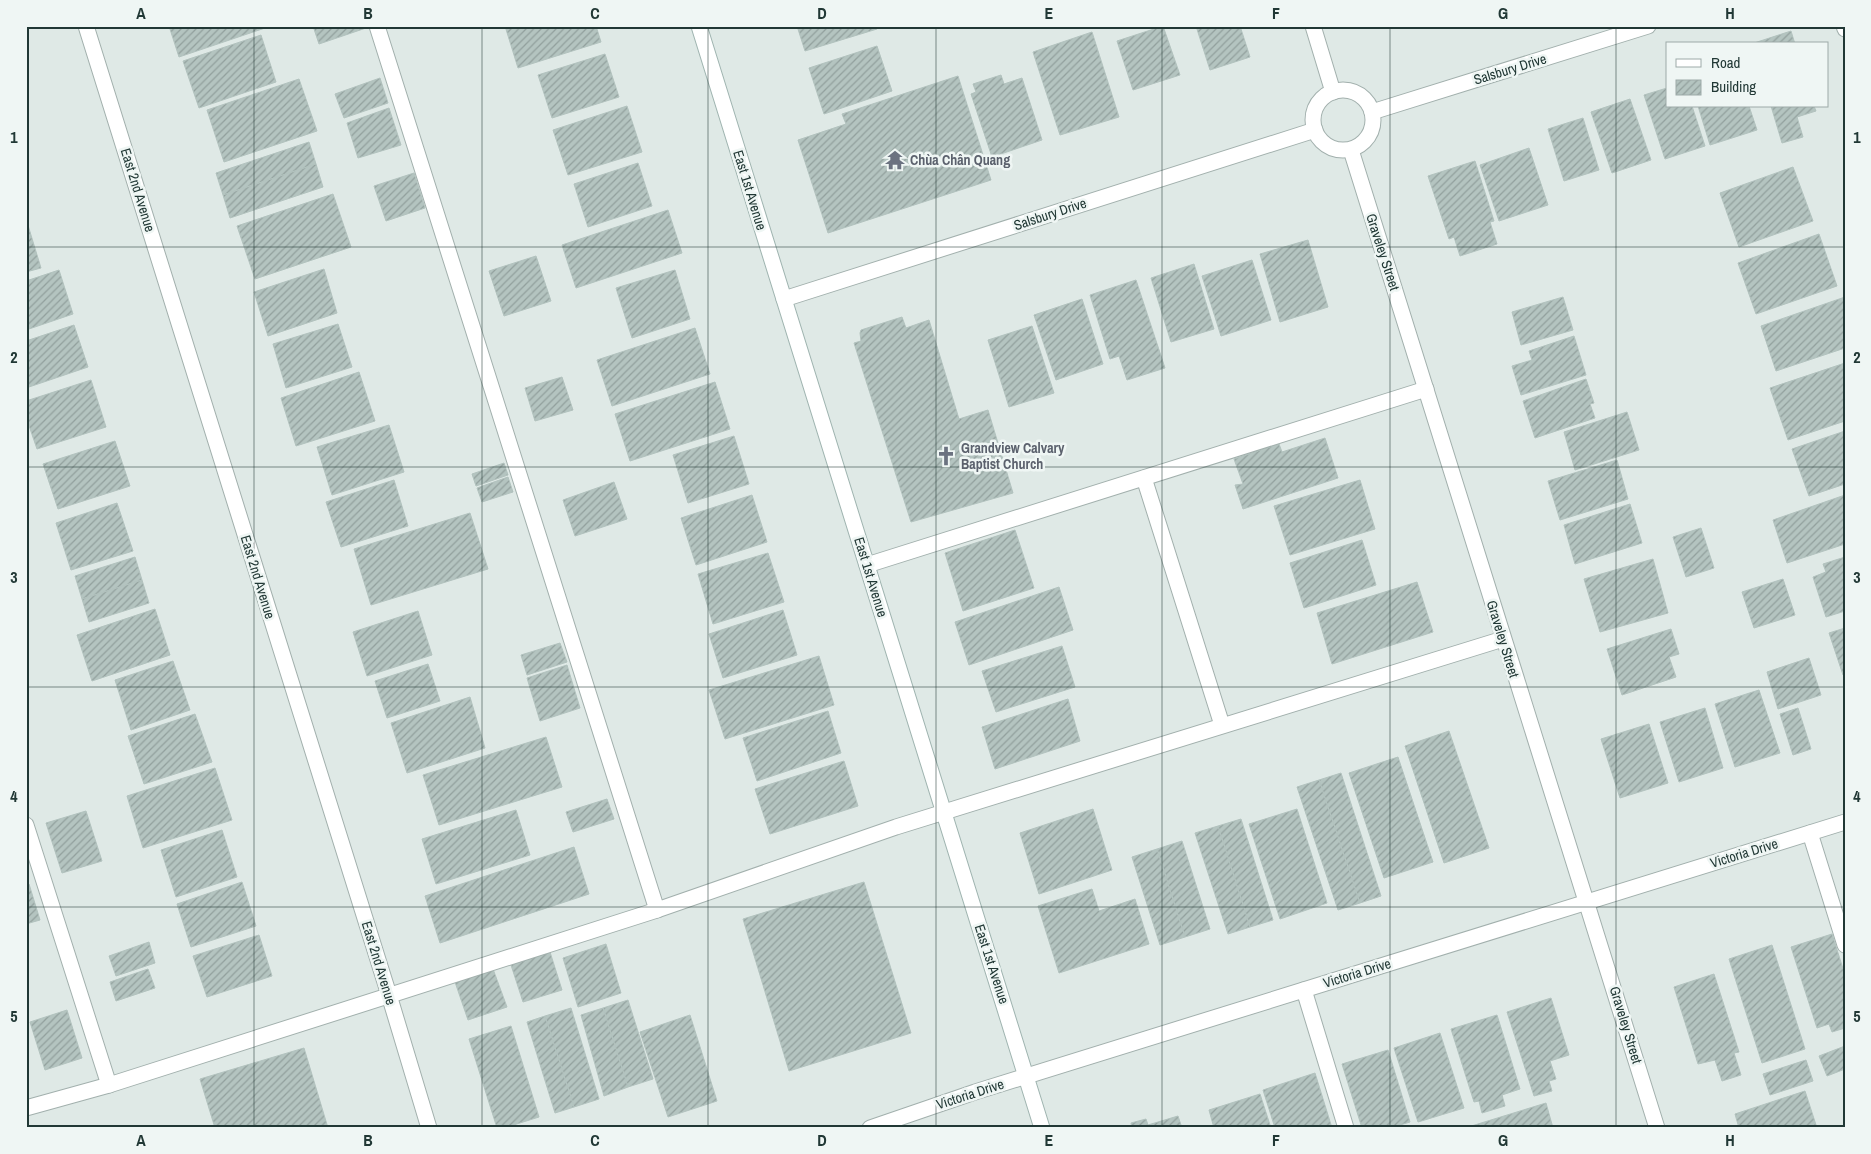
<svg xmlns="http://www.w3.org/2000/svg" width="1871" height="1154" viewBox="0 0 1871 1154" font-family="'Archivo Narrow',sans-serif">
<defs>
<pattern id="building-hatch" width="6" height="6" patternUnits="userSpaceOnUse" patternTransform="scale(1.25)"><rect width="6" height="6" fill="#b4c4c0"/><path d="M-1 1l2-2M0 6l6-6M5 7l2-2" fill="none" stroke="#92a09d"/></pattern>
</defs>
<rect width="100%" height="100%" fill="#dfe9e6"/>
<g fill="url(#building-hatch)" stroke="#b2c2be">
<path d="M169,26h102l-92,31z"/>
<path d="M313,26h53v2l-47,16z"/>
<path d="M505,26h91l5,16 -83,26z"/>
<path d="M797,26h79l1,3 -72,22z"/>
<path d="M1163,26l17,49 -47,15 -16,-49z"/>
<path d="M1196,26h44l10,31 -40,13z"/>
<path d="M1791,31l4,13h-44z"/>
<path d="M1092,32l27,85 -59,18 -27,-83z"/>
<path d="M261,35l15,47 -77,26 -16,-47z"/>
<path d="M877,46l15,45 -68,23 -15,-46z"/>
<path d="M605,54l14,43 -67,21 -14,-43z"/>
<path d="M1001,75l3,9 18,-6 20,62 -50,17 -21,-63 5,-2 -3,-8z"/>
<path d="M958,76l33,104 -163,53 -30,-93 48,-16 -4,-10z"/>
<path d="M380,78l8,25 -44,15 -9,-24z"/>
<path d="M299,79l18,52 -93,31 -17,-52z"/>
<path d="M1667,88v18h25l13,40 -40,13 -21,-64z"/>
<path d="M1630,99l21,61 -39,13 -21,-61z"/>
<path d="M627,106l15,46 -74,23 -15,-45z"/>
<path d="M1698,106h51l8,24 -47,15z"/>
<path d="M1771,106h43l2,5 -19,6 6,20 -21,6z"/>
<path d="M389,108l12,37 -43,13 -11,-35z"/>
<path d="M1583,118l16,52 -35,11 -16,-52z"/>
<path d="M309,142l7,22 -93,31 -7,-22z"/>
<path d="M1529,148l19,57 -49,16 -19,-56z"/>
<path d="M1475,161l19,60 -4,1 7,22 -37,12 -6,-19 -5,2 -21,-63z"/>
<path d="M638,163l14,43 -64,21 -14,-43z"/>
<path d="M316,164l7,23 -93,31 -7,-23z"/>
<path d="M1793,167l20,54 -74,26 -19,-54z"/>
<path d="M414,173l11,35 -39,13 -12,-35z"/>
<path d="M333,194l18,53 -96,32 -18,-53z"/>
<path d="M668,210l14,43 -106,35 -14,-43z"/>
<path d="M27,222l14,46 -15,4v-50z"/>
<path d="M1819,234l18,52 -81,28 -18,-51z"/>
<path d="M1308,240l20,67 -48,15 -20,-68z"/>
<path d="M536,256l15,45 -47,15 -15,-45z"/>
<path d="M1252,260l19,60 -50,16 -19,-60z"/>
<path d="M1194,264l20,65 -43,13 -20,-64z"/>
<path d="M324,269l13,44 -69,23 -14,-44z"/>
<path d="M59,270l14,44 -47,16v-49z"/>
<path d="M675,270l15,49 -58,19 -16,-50z"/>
<path d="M1136,280l29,88 -38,12 -8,-24 -9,3 -20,-64z"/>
<path d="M1563,297l10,33 -52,15 -9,-33z"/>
<path d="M1845,297v51l-69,23 -15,-45z"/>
<path d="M1082,299l21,65 -47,16 -22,-65z"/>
<path d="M902,317l4,11 23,-8 30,99 29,-9 25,83 -102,29 -57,-179 7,-2 -1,-8 1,-3z"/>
<path d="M338,324l14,43 -66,21 -13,-44z"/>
<path d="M74,325l14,42 -62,21v-47z"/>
<path d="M1032,326l22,67 -45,14 -21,-67z"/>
<path d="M695,328l15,46 -98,32 -15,-46z"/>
<path d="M1574,336l12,39 -65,20 -9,-29 20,-6 -3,-9z"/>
<path d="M1845,363v58l-57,19 -18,-52z"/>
<path d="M359,372l16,49 -79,25 -15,-48z"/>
<path d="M562,377l11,33 -38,11 -10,-33z"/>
<path d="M1586,379l8,24 -4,1 5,14 -60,20 -12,-37z"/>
<path d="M91,380l15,47 -69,22 -11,-32v-16z"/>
<path d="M715,382l15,47 -100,32 -15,-47z"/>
<path d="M1627,412l12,38 -64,20 -11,-38z"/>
<path d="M389,425l15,47 -72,23 -15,-48z"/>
<path d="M1845,431v53l-36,12 -17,-47z"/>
<path d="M734,436l15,48 -61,19 -15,-48z"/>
<path d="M1325,438l13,40 -95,31 -8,-24 8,-1 -9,-25 45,-15 3,8z"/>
<path d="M115,441l15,45 -72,23 -15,-45z"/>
<path d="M1617,460l11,39 -68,21 -12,-39z"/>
<path d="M504,463l4,12 -32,11 -4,-12z"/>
<path d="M508,477l5,15 -31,10 -5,-14z"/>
<path d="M394,480l14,46 -67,21 -15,-45z"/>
<path d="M1360,480l15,49 -85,26 -16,-49z"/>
<path d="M614,482l13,37 -52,17 -12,-36z"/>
<path d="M752,495l15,47 -71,23 -15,-47z"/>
<path d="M1845,495v49l-58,19 -14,-43z"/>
<path d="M117,503l16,48 -62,19 -15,-47z"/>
<path d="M1630,504l12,39 -67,21 -11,-39z"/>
<path d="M470,513l18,56 -117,36 -17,-56z"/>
<path d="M1701,528l13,40 -28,9 -13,-40z"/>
<path d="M1015,530l19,58 -71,23 -18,-58z"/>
<path d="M1362,540l14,45 -72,23 -14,-45z"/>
<path d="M768,553l16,49 -71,22 -15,-50z"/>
<path d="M135,557l7,23 -60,19 -7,-23z"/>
<path d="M1845,557v54l-19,6 -13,-40 13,-5 -3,-8z"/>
<path d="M1653,559l15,54 -68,19 -16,-53z"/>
<path d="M1783,579l12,36 -41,13 -12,-36z"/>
<path d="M142,580l7,23 -60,19 -7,-23z"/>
<path d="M1417,582l16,50 -101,32 -15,-51z"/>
<path d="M1059,587l14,43 -104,35 -14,-43z"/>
<path d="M155,609l15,46 -78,26 -15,-46z"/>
<path d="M783,610l14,45 -74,23 -14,-44z"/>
<path d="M418,611l14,44 -65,21 -14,-44z"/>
<path d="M1845,628v46l-2,1 -14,-42z"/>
<path d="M1671,629l8,25 -10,3 7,20 -54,18 -15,-46z"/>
<path d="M560,643l7,19 -40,13 -6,-20z"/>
<path d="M1062,646l13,41 -79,25 -14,-41z"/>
<path d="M819,656l15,49 -109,34 -16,-49z"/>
<path d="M1809,658l12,37 -43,14 -11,-37z"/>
<path d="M173,661l17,49 -59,20 -16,-50z"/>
<path d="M428,664l12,37 -53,17 -12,-37z"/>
<path d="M567,665l13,43 -40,13 -13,-43z"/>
<path d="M1759,690l21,63 -45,14 -20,-63z"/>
<path d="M470,697l15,51 -78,25 -16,-50z"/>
<path d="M1068,699l12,42 -85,28 -13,-42z"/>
<path d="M1705,708l18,60 -44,14 -19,-60z"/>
<path d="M1798,708l13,41 -18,6 -13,-41z"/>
<path d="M828,711l13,42 -84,28 -14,-43z"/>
<path d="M195,714l17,48 -68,22 -16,-48z"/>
<path d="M1649,724l19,59 -48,15 -19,-59z"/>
<path d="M1449,731l40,117 -45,15 -39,-117z"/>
<path d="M546,737l16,50 -123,38 -16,-50z"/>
<path d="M1398,757l35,105 -49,16 -35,-105z"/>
<path d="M844,761l14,45 -88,28 -15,-45z"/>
<path d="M215,768l17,52 -89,28 -16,-52z"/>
<path d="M1341,773l40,123 -21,7 -41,-123z"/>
<path d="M1319,780l41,123 -22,7 -41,-123z"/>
<path d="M607,799l7,20 -41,13 -7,-20z"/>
<path d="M1093,809l19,61 -73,24 -19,-61z"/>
<path d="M1297,809l30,94 -47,16 -31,-95z"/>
<path d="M516,810l14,45 -94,29 -14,-45z"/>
<path d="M86,811l16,50 -40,12 -16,-50z"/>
<path d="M1241,819l32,101 -23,7 -32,-101z"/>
<path d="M1218,826l32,101 -22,7 -33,-101z"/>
<path d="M222,830l15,47 -61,20 -15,-47z"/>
<path d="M1182,841l28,88 -25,8 -28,-88z"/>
<path d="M574,847l15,47 -149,49 -15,-47z"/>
<path d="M1157,849l28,88 -25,8 -28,-88z"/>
<path d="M242,882l14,44 -65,21 -14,-43z"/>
<path d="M864,882l47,151 -122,38 -46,-152z"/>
<path d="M29,884l11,36 -14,4v-39z"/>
<path d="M1092,889l7,22 36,-12 14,45 -90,29 -21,-67z"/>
<path d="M1832,934l13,41v53l-13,4 -3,-8 -12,4 -26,-81z"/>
<path d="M259,935l13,41 -65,21 -14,-41z"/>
<path d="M149,942l6,21 -39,13 -7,-20z"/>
<path d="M606,944l15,49 -43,14 -15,-49z"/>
<path d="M1772,945l33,104 -43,14 -33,-104z"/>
<path d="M550,952l12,38 -39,12 -12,-37z"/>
<path d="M148,969l7,19 -39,13 -6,-19z"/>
<path d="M493,969l14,38 -39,13 -13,-38z"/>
<path d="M1714,974l25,78 -5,1 7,22 -19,6 -7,-21 -17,4 -24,-77z"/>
<path d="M1551,998l18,57 -19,6 6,18 -7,2 3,10 -18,5 -27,-84z"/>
<path d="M628,1000l25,79 -25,8 -25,-79z"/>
<path d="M571,1008l28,91 -25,8 -29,-91z"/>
<path d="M603,1008l25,79 -24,9 -23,-81z"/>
<path d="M67,1010l15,48 -37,12 -15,-48z"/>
<path d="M690,1015l27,86 -49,16 -28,-85z"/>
<path d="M1497,1015l23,74 -18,6 3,11 -23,7 -3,-12 -5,1 -23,-73z"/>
<path d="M545,1016l29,91 -19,6 -28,-91z"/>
<path d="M511,1026l28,91 -35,11h-7l-28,-89z"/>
<path d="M1440,1033l24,75 -46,14 -24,-74z"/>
<path d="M1845,1046v23l-18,7 -8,-20z"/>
<path d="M304,1048l24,80h-113l-15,-49z"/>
<path d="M1388,1050l22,72 -20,6h-28l-20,-64z"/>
<path d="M1806,1060l7,21 -43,14 -7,-21z"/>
<path d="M1315,1073l17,55h-57l-12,-38z"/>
<path d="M1805,1091l12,37h-78l-4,-14z"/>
<path d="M1260,1094l11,34h-57l-5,-18z"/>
<path d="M1546,1103l7,25h-88z"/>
<path d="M1178,1116l4,12h-50l-1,-5 15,-4 2,6z"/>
</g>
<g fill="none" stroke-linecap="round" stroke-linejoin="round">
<defs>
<g id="service">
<path d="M377,26l280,884"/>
<path d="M1144,478l78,247"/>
<path d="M867,565l559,-176"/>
<path d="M26,825l83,260"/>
<path d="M1810,833l35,112"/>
<path d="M1304,990l42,138"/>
<path d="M26,1108l83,-23 548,-175 239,-83 607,-188"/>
</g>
<g id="minor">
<path d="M86,26l303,969 40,133"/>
<path d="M1313,26l20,66"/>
<path d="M1844,26l1,3"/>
<circle cx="1343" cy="120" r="30"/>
<path d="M1372,112l276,-86"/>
<path d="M1351,150l306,978"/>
<path d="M784,299l531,-169"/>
</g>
<path id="tertiary" d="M870,1128l105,-36 870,-270"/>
<path id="secondary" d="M699,26l343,1102"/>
</defs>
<use href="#service" stroke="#a2b0ad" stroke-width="17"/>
<use href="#minor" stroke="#a2b0ad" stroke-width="17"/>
<use href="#tertiary" stroke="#a2b0ad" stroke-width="17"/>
<use href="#secondary" stroke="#9fb4b0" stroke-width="17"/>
<use href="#service" stroke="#fff" stroke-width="15"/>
<use href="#minor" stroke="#fff" stroke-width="15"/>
<use href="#tertiary" stroke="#fff" stroke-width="15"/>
<use href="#secondary" stroke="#fff" stroke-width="15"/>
</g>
<path fill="none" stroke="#213835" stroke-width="1" stroke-opacity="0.55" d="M254,26v1102M482,26v1102M708,26v1102M936,26v1102M1162,26v1102M1390,26v1102M1616,26v1102M26,247h1819M26,467h1819M26,687h1819M26,907h1819"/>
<defs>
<symbol id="temple-bare" viewBox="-9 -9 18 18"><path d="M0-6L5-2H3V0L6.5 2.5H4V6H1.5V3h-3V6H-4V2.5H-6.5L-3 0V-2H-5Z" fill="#6b7280" stroke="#eff6f4" stroke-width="2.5" paint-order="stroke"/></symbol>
<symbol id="church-bare" viewBox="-9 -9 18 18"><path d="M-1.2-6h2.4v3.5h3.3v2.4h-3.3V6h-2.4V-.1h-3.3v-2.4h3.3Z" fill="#6b7280" stroke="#eff6f4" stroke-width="2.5" paint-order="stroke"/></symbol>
</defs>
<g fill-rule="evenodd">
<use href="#temple-bare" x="881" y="146" width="28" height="28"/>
<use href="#church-bare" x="932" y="442" width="28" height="28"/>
</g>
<g text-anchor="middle" stroke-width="5" stroke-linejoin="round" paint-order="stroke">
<g font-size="14" fill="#213835" stroke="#eff6f4">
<text transform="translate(1510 69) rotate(-17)" y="5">Salsbury Drive</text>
<text transform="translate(138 190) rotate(73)" y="5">East 2nd Avenue</text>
<text transform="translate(750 190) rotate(73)" y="5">East 1st Avenue</text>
<text transform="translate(1050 214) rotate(-18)" y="5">Salsbury Drive</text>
<text transform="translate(1383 252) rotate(72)" y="5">Graveley Street</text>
<text transform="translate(258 577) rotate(73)" y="5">East 2nd Avenue</text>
<text transform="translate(871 577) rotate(73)" y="5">East 1st Avenue</text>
<text transform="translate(1503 639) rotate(73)" y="5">Graveley Street</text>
<text transform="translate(1744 853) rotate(-17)" y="5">Victoria Drive</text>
<text transform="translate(379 963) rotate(73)" y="5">East 2nd Avenue</text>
<text transform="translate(992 964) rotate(72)" y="5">East 1st Avenue</text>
<text transform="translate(1357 973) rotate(-17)" y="5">Victoria Drive</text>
<text transform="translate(1626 1025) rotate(73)" y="5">Graveley Street</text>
<text transform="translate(970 1094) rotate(-18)" y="5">Victoria Drive</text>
</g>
<g font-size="14" font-weight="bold" fill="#5b616d" stroke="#eff6f4" text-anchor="start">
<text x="910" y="165">Chùa Chân Quang</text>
<text x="961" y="453">Grandview Calvary<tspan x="961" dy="16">Baptist Church</tspan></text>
</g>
</g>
<rect width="1871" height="1154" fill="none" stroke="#eff6f4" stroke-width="55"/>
<rect x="1666" y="42" width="162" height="65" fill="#eff6f4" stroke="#9daaa8"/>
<rect x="1676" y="59" width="25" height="8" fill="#ffffff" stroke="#9daaa8"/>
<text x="1711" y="68" font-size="15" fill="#213835">Road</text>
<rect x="1676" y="80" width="25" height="15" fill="url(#building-hatch)" stroke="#9daaa8"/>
<text x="1711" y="92" font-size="15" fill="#213835">Building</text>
<rect x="28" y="28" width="1816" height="1098" fill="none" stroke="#213835" stroke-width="2"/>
<g font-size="16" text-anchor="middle" font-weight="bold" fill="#213835">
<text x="141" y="19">A</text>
<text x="368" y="19">B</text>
<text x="595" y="19">C</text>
<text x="822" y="19">D</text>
<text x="1049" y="19">E</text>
<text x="1276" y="19">F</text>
<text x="1503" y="19">G</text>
<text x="1730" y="19">H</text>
<text x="14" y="143">1</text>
<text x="1857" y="143">1</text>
<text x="14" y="363">2</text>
<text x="1857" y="363">2</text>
<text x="14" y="583">3</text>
<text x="1857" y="583">3</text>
<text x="14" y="802">4</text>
<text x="1857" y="802">4</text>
<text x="14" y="1022">5</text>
<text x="1857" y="1022">5</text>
<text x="141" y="1146">A</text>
<text x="368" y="1146">B</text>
<text x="595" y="1146">C</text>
<text x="822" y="1146">D</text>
<text x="1049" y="1146">E</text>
<text x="1276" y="1146">F</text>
<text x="1503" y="1146">G</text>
<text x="1730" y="1146">H</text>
</g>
</svg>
